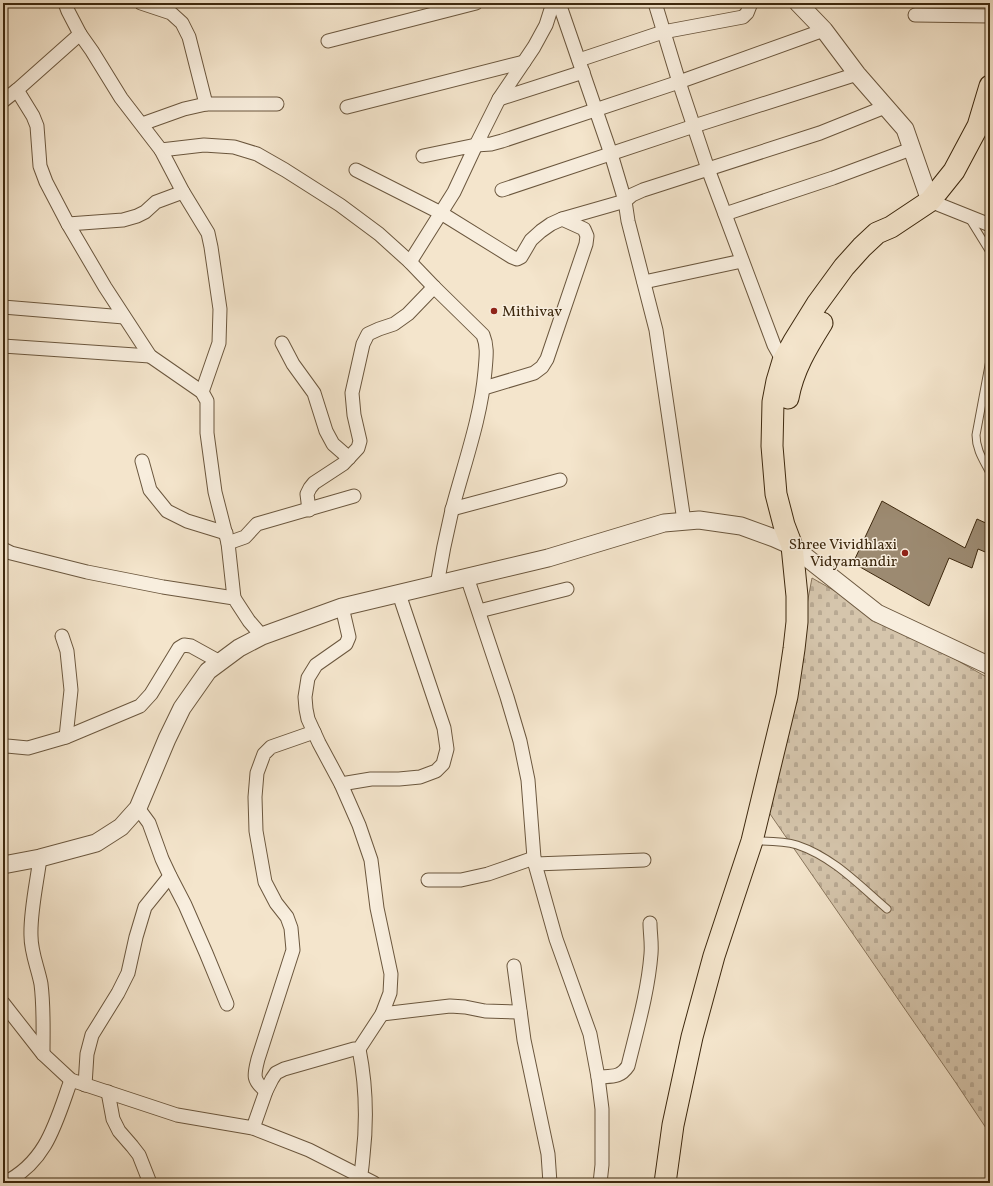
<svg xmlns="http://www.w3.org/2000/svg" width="993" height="1186" viewBox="0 0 993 1186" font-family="Vollkorn,serif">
<defs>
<pattern id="cemetery-stones" width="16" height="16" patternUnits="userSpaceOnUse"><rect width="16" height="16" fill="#d5c5ac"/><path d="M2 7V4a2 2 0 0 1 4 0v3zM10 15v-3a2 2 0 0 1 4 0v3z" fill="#b8a993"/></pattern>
</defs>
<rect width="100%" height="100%" fill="#f4e5cc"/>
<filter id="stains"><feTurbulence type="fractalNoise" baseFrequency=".005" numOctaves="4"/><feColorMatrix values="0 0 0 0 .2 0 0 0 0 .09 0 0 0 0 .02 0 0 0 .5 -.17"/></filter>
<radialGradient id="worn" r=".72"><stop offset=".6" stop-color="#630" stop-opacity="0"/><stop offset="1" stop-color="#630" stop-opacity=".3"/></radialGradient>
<path fill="url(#cemetery-stones)" stroke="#89765d" d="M812,578l178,101v455l-34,-51 -188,-272z"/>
<path fill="#9c8a71" stroke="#3d280e" d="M882,501l83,47 12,-29 13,6v29l-12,-5 -6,19 -23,-10 -20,48 -76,-43z"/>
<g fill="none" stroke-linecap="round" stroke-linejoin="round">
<defs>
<g id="service">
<path d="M969,218l21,34"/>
<path d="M990,360l-14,75c0,15 8,26 14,38"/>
<path d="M755,841c14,0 29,0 42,4 36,12 62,40 90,64"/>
</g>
<g id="minor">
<path d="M141,3l30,10 11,10 7,14 17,67"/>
<path d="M553,3l-7,22 -12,22 -35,52 -23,46 15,-1 11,-3 177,-59 145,-52"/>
<path d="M559,3l52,151 14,47 3,20 28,109 28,191"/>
<path d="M655,3l24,79 29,87 66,176 9,16 3,3"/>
<path d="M915,15l75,1"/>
<path d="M80,34l12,17 29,47 40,52 43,-5 30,2 23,7 28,16 55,35 39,29 31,28 24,25 49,48c5,12 3,23 2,36 -4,47 -21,93 -33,139 -6,25 -11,50 -15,75"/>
<path d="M328,41l148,-38"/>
<path d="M579,60l84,-28 80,-15 4,-4 4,-10"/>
<path d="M17,90l16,26 4,10 3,40 6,16 22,42 37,63 45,69 52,36 5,9v32l8,59 13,51 6,55"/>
<path d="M499,99l84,-27"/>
<path d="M3,101l14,-11 63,-56 -12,-23 -3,-8"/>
<path d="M347,107l177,-45"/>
<path d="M142,124l42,-15 22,-5h71"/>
<path d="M161,150l22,42 25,41 3,14 9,62 -1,34 -17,49"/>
<path d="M356,170l85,43 71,44 5,2 4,-2 10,-17 10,-9 10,-7 11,-5 63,-18 7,-6 11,-5 177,-57 65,-26"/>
<path d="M502,190l192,-64 163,-52"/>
<path d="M930,201l60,24"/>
<path d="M725,214l108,-36 78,-29"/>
<path d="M68,224l55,-4 14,-4 8,-4 11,-10 27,-10"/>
<path d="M410,262l44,-70 22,-47 -53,11"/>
<path d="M644,282l98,-21"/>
<path d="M3,307l121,10"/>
<path d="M282,343l11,21 21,29 12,38 7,13 16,14"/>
<path d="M3,346l147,10"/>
<path d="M484,388l50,-15 8,-6 5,-8 39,-115 1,-8 -3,-7 -22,-10"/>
<path d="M142,461l8,29 17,21 20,10 39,12"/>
<path d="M452,509l108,-29"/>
<path d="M309,510l-2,-16 3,-6 4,-5 29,-19 15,-16 2,-7 -6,-26 -2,-22 11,-49 5,-10 11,-5 15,-5 14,-10 26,-27"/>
<path d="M228,543l17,-6 12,-13 97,-28"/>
<path d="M3,549l8,4 76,19 76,15 71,11 15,23 13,15"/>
<path d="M467,577l40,120 13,44 8,39 6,78 1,6 21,75 34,95 8,43 4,32v56l-2,18"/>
<path d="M479,611l88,-22"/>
<path d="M62,636l5,15 4,39 -5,47"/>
<path d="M3,745l4,1 21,2 38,-11 74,-31 11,-12 28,-46 5,-3 7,1 29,16"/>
<path d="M341,784l30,-5h28l21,-2 16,-6 7,-7 4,-15 -3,-21 -45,-134"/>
<path d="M138,808l11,15 13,36 8,17 15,29 21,48 21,51"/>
<path d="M40,858c-3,24 -10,54 -9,78 0,17 7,32 10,48 3,23 2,47 2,70"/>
<path d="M535,864l109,-4"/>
<path d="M428,880h33l27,-6 46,-16"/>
<path d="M514,966l10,74 24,114 2,29"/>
<path d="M3,1003l40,51 28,26 106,35 76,13 56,22 65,33"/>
<path d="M382,1014l68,-8 15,1 20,4 35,1"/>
<path d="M598,1077c14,-1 22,1 30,-11 9,-37 20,-74 23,-112 1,-11 -1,-21 -1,-31"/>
<path d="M85,1085l2,-31 5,-19 26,-42 10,-20 8,-36 9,-30 25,-31"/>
<path d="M266,1091c-14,-11 -12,-16 -8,-32l35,-109 -2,-22 -4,-11 -11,-14 -11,-21 -9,-51 -1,-34 2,-24 7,-19 7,-7 43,-15"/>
<path d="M108,1092l5,27 6,12 13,15 7,9 11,28"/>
<path d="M253,1128l13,-37 6,-12 4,-6 8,-4 70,-20h5l23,-35 8,-21 1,-19 -14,-66 -6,-48 -12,-35 -18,-41 -22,-41 -11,-24 -2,-10 -1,-12 3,-19 8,-13 30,-21 3,-7 -7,-30"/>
<path d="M4,1183c43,-21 52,-61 67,-103"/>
<path d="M357,1183c5,-8 5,-17 6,-27 4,-35 3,-72 -4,-107"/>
</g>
<g id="tertiary">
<path d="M798,3l26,27 33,44 48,55 25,72"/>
<path d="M3,865l37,-7 56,-15 25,-16 17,-19 29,-69 15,-31 26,-37 31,-23 23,-12 80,-29 206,-49 116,-35 35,-3 42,6 33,12 18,8 85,67 113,53"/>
</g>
<g id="primary">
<path d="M788,398c5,-28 19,-51 34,-75"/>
<path d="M665,1183l8,-58 19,-88 22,-81 38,-115 35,-145 7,-47 3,-27v-26l-5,-50 -8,-21 -8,-31 -4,-48 1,-44 4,-21 6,-20 11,-20 23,-37 27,-37 18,-20 15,-14 14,-6 39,-26 24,-30 24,-45 12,-40"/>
</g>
</defs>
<use href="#service" stroke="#6b573e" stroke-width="9"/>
<use href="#minor" stroke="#6b573e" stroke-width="15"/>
<use href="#tertiary" stroke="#6b573e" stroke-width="19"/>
<use href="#primary" stroke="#3d280e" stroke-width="23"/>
<use href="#service" stroke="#f8eede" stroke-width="7"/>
<use href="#minor" stroke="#f8eede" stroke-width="13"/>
<use href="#tertiary" stroke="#f8eede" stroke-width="17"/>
<use href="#primary" stroke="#f4e5cc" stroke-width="21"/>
</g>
<g fill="#8f2418" stroke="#f8eede" stroke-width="1.5">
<circle cx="494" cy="311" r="4"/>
<circle cx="905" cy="553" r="4"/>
</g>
<g text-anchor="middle" stroke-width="3" stroke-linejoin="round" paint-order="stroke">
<g font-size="15" fill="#3d280e" stroke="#f8eede" text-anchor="start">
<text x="502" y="316">Mithivav</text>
<text x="897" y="549" text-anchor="end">Shree Vividhlaxi<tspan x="897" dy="17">Vidyamandir</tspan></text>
</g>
</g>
<rect width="993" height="1186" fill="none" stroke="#f4e5cc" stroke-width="16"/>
<rect x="4" y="4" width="985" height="1178" fill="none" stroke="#3d280e" stroke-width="2"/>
<rect x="8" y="8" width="977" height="1170" fill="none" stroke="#3d280e"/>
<rect width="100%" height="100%" filter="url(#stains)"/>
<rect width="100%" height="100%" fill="url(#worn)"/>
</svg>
